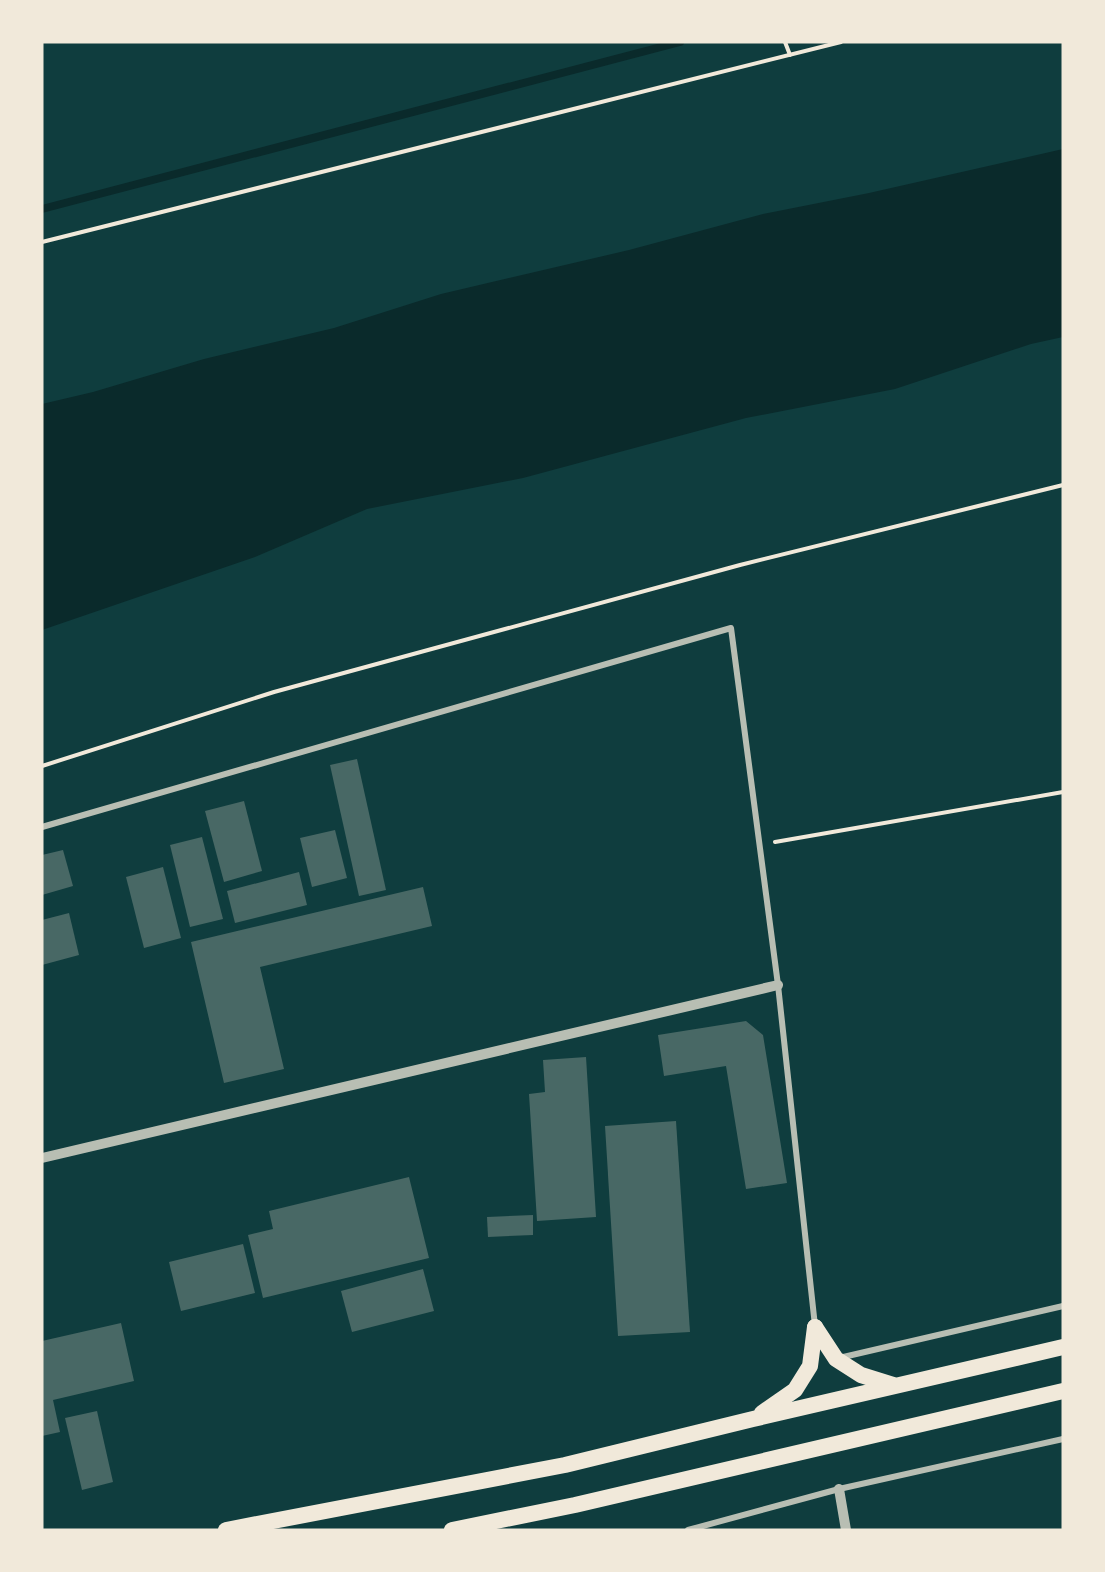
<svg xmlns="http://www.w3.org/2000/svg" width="1105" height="1572" viewBox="0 0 1105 1572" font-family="Poppins,sans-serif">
<rect width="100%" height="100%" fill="#0f3d3e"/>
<path fill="#0a2a2b" d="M1063,149v188l-32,7 -136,45 -149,29 -223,60 -156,31 -112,48 -213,73v-226l51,-12 111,-33 130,-31 107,-34 188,-44 134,-36 106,-21z"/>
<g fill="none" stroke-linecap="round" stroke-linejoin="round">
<path stroke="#0a2a2b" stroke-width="8" d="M42,209l638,-167"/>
</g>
<g fill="#486865">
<path d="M357,759l29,131 -27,6 -29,-131z"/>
<path d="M244,801l18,70 -38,11 -19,-71z"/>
<path d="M335,830l12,48 -35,9 -12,-49z"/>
<path d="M202,837l21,82 -33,8 -20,-82z"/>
<path d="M63,850l10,36 -31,9v-40z"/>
<path d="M163,867l18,71 -37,10 -18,-71z"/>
<path d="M299,872l8,33 -72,18 -8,-32z"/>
<path d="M423,887l9,39 -172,41 24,102 -60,14 -33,-141z"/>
<path d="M69,913l10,42 -37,10v-45z"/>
<path d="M746,1021l17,14 24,148 -41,6 -20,-123 -62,10 -6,-41z"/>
<path d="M586,1057l10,160 -59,4 -8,-127 16,-2 -2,-32z"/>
<path d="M676,1121l14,211 -72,4 -13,-210z"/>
<path d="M409,1177l20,81 -166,40 -15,-63 25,-6 -4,-18z"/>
<path d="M533,1215v20l-45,2 -1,-20z"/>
<path d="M243,1244l12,49 -74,18 -12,-49z"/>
<path d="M423,1269l11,42 -82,21 -11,-41z"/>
<path d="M121,1323l13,58 -81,19 7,32 -18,4v-95z"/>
<path d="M97,1411l16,71 -31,8 -17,-72z"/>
</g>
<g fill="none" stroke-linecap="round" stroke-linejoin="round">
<g stroke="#f1e9da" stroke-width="4">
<path d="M785,42l5,13"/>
<path d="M42,242l799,-200"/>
<path d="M42,766l232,-74 466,-127 323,-80"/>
<path d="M775,842l288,-50"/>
</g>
<g stroke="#b8beb3" stroke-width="6">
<path d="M42,827l689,-199 47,357 37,341"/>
<path d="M839,1358l224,-52"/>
<path d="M688,1530l151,-41 224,-50"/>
</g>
<g stroke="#b8beb3" stroke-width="10">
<path d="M42,1158l736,-173"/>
<path d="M839,1489l7,41"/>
</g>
<g stroke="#f1e9da" stroke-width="16">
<path d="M815,1327l21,32 25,16 32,10"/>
<path d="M762,1413l33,-23 15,-24 5,-39"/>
<path d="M226,1530l339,-65 188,-46 310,-72"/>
<path d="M452,1530l123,-25 488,-114"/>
</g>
</g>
<rect width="1105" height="1572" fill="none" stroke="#f1e9da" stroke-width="87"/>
</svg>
